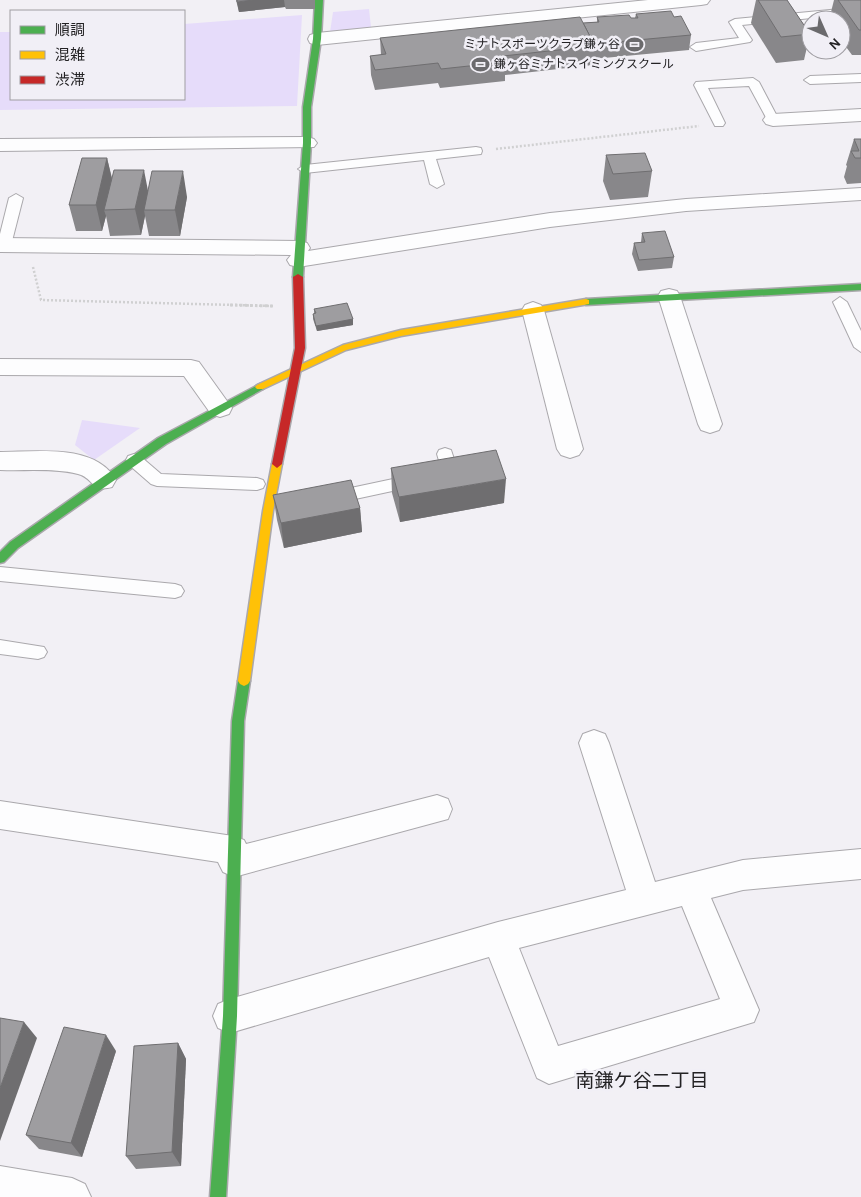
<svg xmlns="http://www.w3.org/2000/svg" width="861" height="1197" viewBox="0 0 861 1197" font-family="'Alegreya Sans','Noto Sans JP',sans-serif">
<rect width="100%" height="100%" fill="#f2f0f5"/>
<g fill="#e6dcfa">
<path d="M369,9l2,18 -41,5 3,-20z"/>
<path d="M302,15l-5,91 -297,4v-78h11v67h173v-75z"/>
<path d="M82,420l58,8 -46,32 -19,-15z"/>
</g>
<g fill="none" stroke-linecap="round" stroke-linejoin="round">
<defs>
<g id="lane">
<path d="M861,7v6l-119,12 10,15 -2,2 -54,9 -6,-4 6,-4 43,-5 -10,-16 6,-3z"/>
<path d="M861,74v8l-51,2 -6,-4 6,-4z"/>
<path d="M753,78l6,4 20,38 -2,3h-8l-20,-37 -41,2 17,35 -2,3h-8l-21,-41 2,-3z"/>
<path d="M476,147l5,1 1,3 -1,3 -45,5 8,25 -7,4 -7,-4 -6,-24 -119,13 -7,-4 7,-4z"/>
<path d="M16,194l7,4 -12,47 -7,4 -4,-1v-14l9,-36z"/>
<path d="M840,297l7,5 14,29v21l-7,-5 -21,-45z"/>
<path d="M445,448l6,2 6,18 -2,4 -35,7 -23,11 -65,14 -6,-2 -2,-4 2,-4 6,-2 61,-13 17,-9 30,-6 -3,-10 2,-4z"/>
<path d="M134,454l6,2 21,18 96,4 6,2 2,4 -2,4 -6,2 -100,-4 -6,-2 -23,-20 -2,-4 2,-4z"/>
<path d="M0,567l175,17 6,2 3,5 -3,5 -6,2 -175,-17z"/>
<path d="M0,640l44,7 3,5 -3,5 -6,2 -38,-5z"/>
</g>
<g id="street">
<path d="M648,0h62l-3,4 -6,1 -384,40 -7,-2 -2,-4 2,-4 7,-2z"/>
<path d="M861,109v12l-88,5 -7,-2 -3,-4 3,-4 7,-2z"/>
<path d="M307,137l7,2 3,4 -3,4 -314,4v-12z"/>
<path d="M861,188v12l-175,11 -136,16 -252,40 -8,-2 -3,-5 4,-5 -291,-3v-14l299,3 8,2 3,5 -2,3 242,-38 136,-14z"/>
<path d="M669,289l8,2 3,5 42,128 -3,6 -9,3 -9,-3 -3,-6 -40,-128 3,-5z"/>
<path d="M533,302l8,3 3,5 39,139 -4,6 -9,3 -9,-3 -4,-6 -35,-139 3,-5z"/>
<path d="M0,359l191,1 8,2 33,46 -3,6 -9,3 -9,-3 -27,-38 -184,-1z"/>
<path d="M0,452c36,0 95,-9 116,28l-4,7c-21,6 -18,-9 -34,-13 -24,-6 -52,-3 -78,-4z"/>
<path d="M594,730l11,4 4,9 46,139 88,-22 118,-11v30l-118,11 -32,8 48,112 -5,12 -205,62 -12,-6 -48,-121 -259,76 -12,-5 -5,-12 5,-12 12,-5 268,-77 128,-32 -47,-147 4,-9zM682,906l38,93 -162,47 -39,-98z"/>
<path d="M437,795l11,4 4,10 -4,10 -214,58 -11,-5 -5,-10 -218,-33v-28l233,35 11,4 2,4z"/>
<path d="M0,1166l72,12 13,6 6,13h-91z"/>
</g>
<g id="fast">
<path d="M315,0h8l-2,39 -10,68v36l-8,134 -5,3 -5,-3 10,-134v-36l10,-68z"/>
<path d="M861,284v6l-275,15 -5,-3 5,-3z"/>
<path d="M260,384l3,1 2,2 -2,2 -97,55 -148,104 -14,14 -4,1v-11l10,-10 148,-104z"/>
<path d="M244,676l4,2 2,3 -6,40 -7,295 -11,181h-16l13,-181 9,-295 6,-40 2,-3z"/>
</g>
<g id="slow">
<path d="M586,299l3,1v4l-188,32 -55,14 -83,39h-6l-2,-2 2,-2 86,-40 58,-15z"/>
<path d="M277,460l5,4 -9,47 -23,170 -2,3 -4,2 -4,-2 -2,-3 25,-170 9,-47z"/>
</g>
<path id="jam" d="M298,274l5,3 2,71 -23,116 -5,4 -5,-4 23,-116 -2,-71z"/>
</defs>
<use href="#lane" stroke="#aaa8ac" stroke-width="2"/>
<use href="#street" stroke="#aaa8ac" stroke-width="2"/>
<use href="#fast" stroke="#aaa8ac" stroke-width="3"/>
<use href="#slow" stroke="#aaa8ac" stroke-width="3"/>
<use href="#jam" stroke="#aaa8ac" stroke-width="3"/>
<g stroke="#d0d0d1" stroke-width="2.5" stroke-dasharray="2 2" stroke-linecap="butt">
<path d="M496,149l203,-23"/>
<path d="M33,267l8,33 232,6"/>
</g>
<path stroke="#d0d0d1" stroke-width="3" stroke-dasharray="2.5 2.5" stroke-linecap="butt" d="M230,305l43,1"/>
<use href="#lane" fill="#fdfdfe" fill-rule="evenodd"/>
<use href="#street" fill="#fdfdfe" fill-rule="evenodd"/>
<use href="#fast" fill="#4caf50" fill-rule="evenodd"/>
<use href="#slow" fill="#ffc107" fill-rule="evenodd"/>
<use href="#jam" fill="#c62828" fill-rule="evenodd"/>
</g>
<g fill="#88878a">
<path d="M236,0h79v9h-29l-1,-2 -46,5z"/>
<path d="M756,0h31l23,34 -6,26 -28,3 -25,-40z"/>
<path d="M834,0h27v55h-9l-11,-15v-20h-12z"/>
<path d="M636,14l38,3 17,18 -2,15 -96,9v6l-88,10v6l-65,7 -2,-5 -63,7 -4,-15 -1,-19 11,-1 -1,-17 217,-16v-5l34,1h4z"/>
<path d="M854,139h7v44l-14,1 -3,-7 3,-11 -1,-1z"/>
<path d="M606,155l46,16 -4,26 -38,3 -7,-19z"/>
<path d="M107,158l5,20 36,13 39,6 -7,39h-31l-4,-20 -4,19 -31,1 -4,-20 -4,15h-26l-7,-26z"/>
<path d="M642,233l32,24 -2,11 -34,3 -6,-17 2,-11 7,-1z"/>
<path d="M314,309l39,10v6l-36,6 -4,-12v-5h1z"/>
<path d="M391,468l113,35 -104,19 -8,-29z"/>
<path d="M273,495l87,13 2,24 -78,16 -7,-28z"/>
<path d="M178,1043l8,16 -5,107 -45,3 -10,-13z"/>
<path d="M116,1051l-34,106 -43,-8 -13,-14z"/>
</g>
<g fill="#6f6e70">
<path d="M253,0h31l1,7 -46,5 -2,-10z"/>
<path d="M107,158l6,26 -9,26 2,6 -4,15 -6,-26z"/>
<path d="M144,170l5,26 -5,14 1,6 -4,19 -6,-26z"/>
<path d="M183,171l4,26 -7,39 -5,-26z"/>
<path d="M353,319v6l-36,6 -1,-5z"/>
<path d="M506,479l-2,24 -104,19 -1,-25z"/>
<path d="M360,508l2,24 -78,16 -3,-25z"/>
<path d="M24,1022l13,16 -37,103v-53z"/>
<path d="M106,1035l10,16 -34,106 -11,-14z"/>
<path d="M178,1043l8,16 -5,107 -9,-14z"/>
</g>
<g fill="#9e9da0" stroke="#6f6e70">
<path d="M237,0h16l-16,2z"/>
<path d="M758,0h29l23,34 -29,3z"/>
<path d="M838,0h23v30h-2z"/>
<path d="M671,11l3,6 7,-1 10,19 -97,9 -11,-21 16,-1 -2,-5 32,-2 2,3h7l-2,-4z"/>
<path d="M580,17l15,29 -92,10 3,6 -65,7 -3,-6 -63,7 -5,-14 16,-2 -6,-16z"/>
<path d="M854,139h7v19h-6l-4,-7h8z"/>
<path d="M645,153l7,18 -39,3 -7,-19z"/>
<path d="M82,158h25l-11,47h-27z"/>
<path d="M114,170h30l-9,39 -31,1z"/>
<path d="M152,171h31l-8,39h-31z"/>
<path d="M665,231l9,26 -35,3 -5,-17 11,-1 -3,-9z"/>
<path d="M347,303l6,16 -37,7 -3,-12 3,-1 -2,-4z"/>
<path d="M496,450l10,29 -107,18 -8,-29z"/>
<path d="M351,480l9,28 -79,15 -8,-28z"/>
<path d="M0,1018l24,4 -24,66z"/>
<path d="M64,1027l42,8 -35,108 -45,-8z"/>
<path d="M178,1043l-6,109 -46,4 8,-110z"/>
</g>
<defs>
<symbol id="stadium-bare" viewBox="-9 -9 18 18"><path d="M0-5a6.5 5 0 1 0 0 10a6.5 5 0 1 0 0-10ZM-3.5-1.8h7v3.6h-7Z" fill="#6b6a6d" stroke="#f1eff6" stroke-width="2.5" paint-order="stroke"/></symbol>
</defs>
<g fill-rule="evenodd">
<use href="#stadium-bare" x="622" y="32" width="25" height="25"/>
<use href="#stadium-bare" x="468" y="52" width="25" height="25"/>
</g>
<g text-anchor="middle" stroke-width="5" stroke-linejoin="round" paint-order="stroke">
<g font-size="12" fill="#232224" stroke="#f1eff6" text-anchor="end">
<text x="620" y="48">ミナトスポーツクラブ鎌ヶ谷</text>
<text x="494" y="68" text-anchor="start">鎌ヶ谷ミナトスイミングスクール</text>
</g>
<g font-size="19" fill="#232224" stroke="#f1eff6">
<text x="642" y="1087">南鎌ケ谷二丁目</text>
</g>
</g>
<rect x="10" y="10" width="175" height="90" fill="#f1eff6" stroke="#9f9da2"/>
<rect x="20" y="26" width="25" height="8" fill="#4caf50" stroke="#9f9da2"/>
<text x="55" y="35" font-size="15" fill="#232224">順調</text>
<rect x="20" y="51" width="25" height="8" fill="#ffc107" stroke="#9f9da2"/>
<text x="55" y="60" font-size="15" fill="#232224">混雑</text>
<rect x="20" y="76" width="25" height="8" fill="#c62828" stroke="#9f9da2"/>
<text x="55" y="85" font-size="15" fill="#232224">渋滞</text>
<g transform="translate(826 35) rotate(135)"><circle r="24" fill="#f1eff6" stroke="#9f9da2"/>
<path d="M0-4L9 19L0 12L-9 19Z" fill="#6b6a6d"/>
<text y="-8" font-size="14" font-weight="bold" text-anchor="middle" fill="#232224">N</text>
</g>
</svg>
